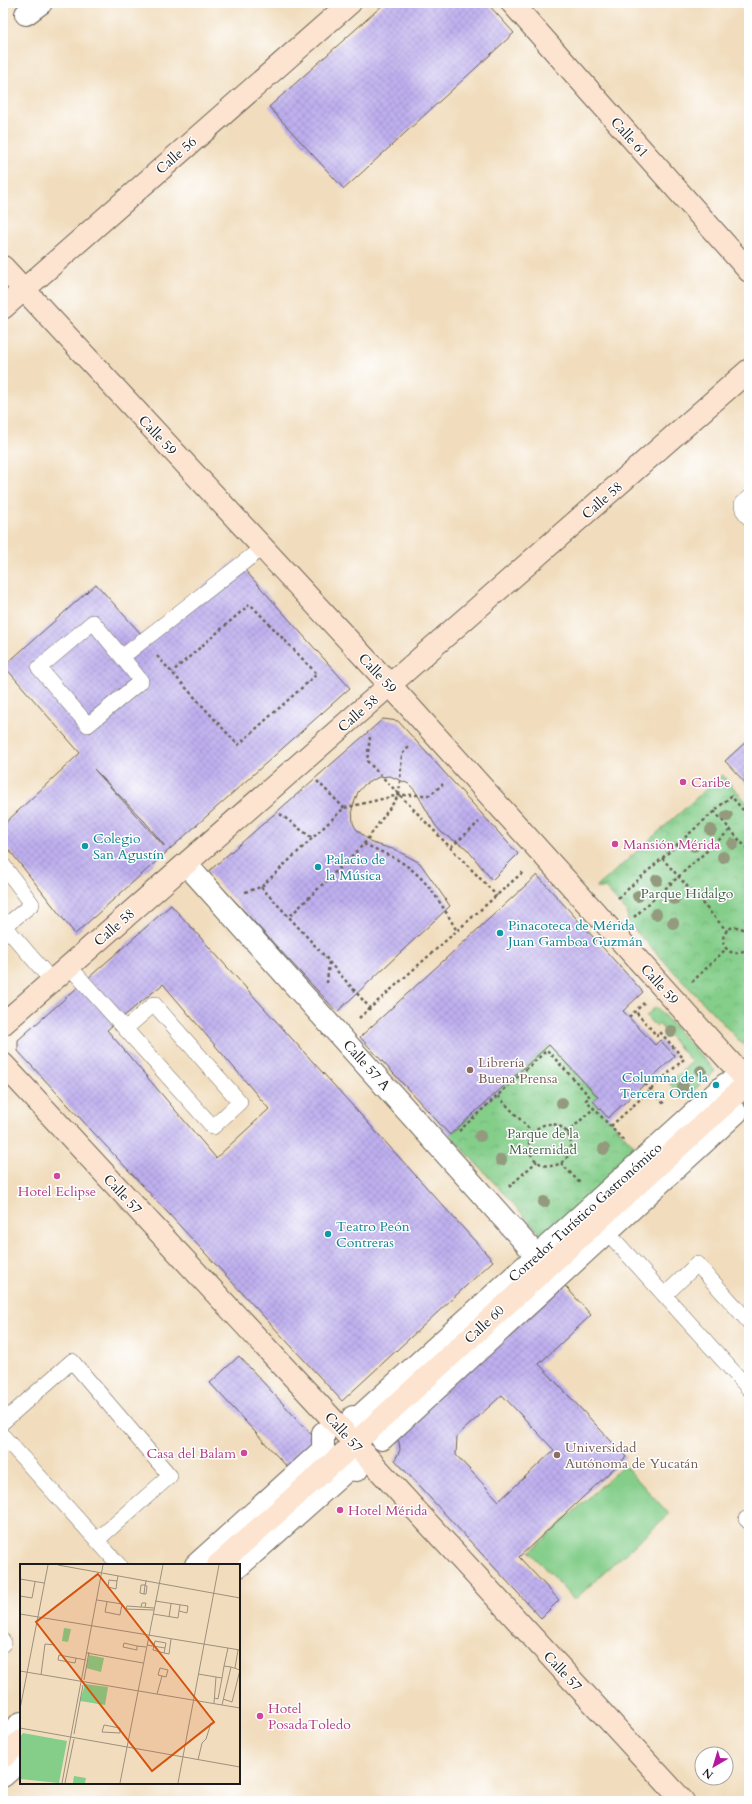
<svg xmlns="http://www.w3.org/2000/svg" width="752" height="1804" viewBox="0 0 752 1804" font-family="Cardo,serif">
<defs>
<pattern id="park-crowns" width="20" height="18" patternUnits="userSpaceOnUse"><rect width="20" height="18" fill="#84ce8a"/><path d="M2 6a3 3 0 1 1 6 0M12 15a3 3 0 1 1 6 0" fill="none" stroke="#71b076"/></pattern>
<pattern id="building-cross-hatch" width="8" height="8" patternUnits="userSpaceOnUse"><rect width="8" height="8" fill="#beafee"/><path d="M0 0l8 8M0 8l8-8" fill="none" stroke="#a396cc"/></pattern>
</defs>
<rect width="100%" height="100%" fill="#fff"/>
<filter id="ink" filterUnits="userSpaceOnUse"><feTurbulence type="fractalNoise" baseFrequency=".025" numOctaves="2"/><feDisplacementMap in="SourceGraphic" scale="8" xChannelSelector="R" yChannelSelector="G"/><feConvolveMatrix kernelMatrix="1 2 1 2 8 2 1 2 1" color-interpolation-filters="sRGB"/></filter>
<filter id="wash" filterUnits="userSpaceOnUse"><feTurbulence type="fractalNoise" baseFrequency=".012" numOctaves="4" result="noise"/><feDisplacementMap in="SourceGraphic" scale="16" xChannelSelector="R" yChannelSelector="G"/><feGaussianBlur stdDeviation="0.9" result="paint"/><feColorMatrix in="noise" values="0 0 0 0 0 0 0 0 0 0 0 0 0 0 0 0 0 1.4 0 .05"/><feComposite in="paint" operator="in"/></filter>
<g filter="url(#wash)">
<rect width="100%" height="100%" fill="#f1ddbd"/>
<g fill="#84ce8a" stroke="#507553">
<path d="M656,1007l59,64 -31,28 -15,-16 23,-21 -33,-38 -3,3 -10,-11z"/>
<path d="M624,1465l45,49 -95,86 -44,-48z"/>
</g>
<g fill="url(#park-crowns)" stroke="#507553">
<path d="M722,775l27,30v246l-121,-128 -1,-11 -22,-24h-9z"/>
<path d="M549,1045l49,52 -5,4 52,57 -95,86 -100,-109z"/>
</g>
<g id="blocks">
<g fill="url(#building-cross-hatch)" fill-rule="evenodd">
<path d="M385,3h102l27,30 -170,156 -75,-82z"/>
<path d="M236,560l114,128 -275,246 -72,-92v-17l77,-72 -76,-87 92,-82 46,51zM94,769l51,53 19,23v1z"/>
<path d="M383,719l15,2 120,133 -26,26 -26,-32 -24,-15 -7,-8 -19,-33 -7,-8 -19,-8 -11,1 -14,7 -7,8 -6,17 1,14 3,6 16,14 24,7 24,13 30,43 -113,106 -129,-140z"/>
<path d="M749,739v48l-24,-26z"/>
<path d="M537,875l106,117 -20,19 32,34 5,-5 15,16 -67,62 -15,-17 5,-4 -49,-52 -99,90 -90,-98z"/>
<path d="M171,905l322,356 -151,140 -324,-350v-11zM163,984l106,125 -53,49 -109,-128z"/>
<path d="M560,1280l31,35 -52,49 87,93 -107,100 40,43 -18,18 -146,-158 5,-10 -1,-8 -5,-9zM502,1395l52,55 -55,51 -43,-46 1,-19z"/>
<path d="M239,1356l79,86 -29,27 -79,-86z"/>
</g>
</g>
</g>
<g filter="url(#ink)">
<use href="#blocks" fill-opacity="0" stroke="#676054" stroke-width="1"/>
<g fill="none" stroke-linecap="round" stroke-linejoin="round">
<defs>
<g id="lane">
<path d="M749,498l-7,6 1,6 6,8"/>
<path d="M122,657l-29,-35 -54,46 49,57 53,-44 -19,-24 140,-109"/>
<path d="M3,865l29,39 -29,24"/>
<path d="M3,924l49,57"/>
<path d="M69,966l144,161 27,-25 -86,-98 -29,25"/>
<path d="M601,1225l148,164"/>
<path d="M665,1295l32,-31 52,58"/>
<path d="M3,1422l69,-61 98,115 -73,64"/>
<path d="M3,1436l116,129"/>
<path d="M746,1519l3,3"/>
<path d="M3,1641v3"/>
</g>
<g id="street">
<path d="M26,14l15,-11"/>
<path d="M186,864l361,403"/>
<path d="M353,1417l5,1 368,-334"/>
<path d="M382,1439l354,-326"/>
<path d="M196,1565l127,-115v-17"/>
<path d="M239,1566l109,-97 9,1"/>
<path d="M3,1739l18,-16"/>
<path d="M3,1776l18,-16"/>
</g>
<g id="secondary">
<path d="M512,3l237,268"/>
<path d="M3,267l387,418 359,398"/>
<path d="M3,308l347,-305"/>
<path d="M3,1024l746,-654"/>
<path d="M3,1064l332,358 348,379"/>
<path d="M218,1565l136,-121 395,-362"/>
<path d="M3,1757l18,-16"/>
</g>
</defs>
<use href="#lane" stroke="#676054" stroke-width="16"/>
<use href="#street" stroke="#676054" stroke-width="24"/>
<use href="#secondary" stroke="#676054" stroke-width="24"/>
<g stroke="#676054" stroke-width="2.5" stroke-dasharray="3 3" stroke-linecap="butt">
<path d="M157,656l81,89 79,-71 -67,-70 -78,68"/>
<path d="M370,737l-3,24 130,135"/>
<path d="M317,781l27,27"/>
<path d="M714,811l35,40"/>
<path d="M280,814l32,24"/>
<path d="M364,844l35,-49 3,-41 8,-8"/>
<path d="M451,847l28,-25"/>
<path d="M662,858l65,73"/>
<path d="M261,887l28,30"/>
<path d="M245,892l16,-5 83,-79 55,-13h31l13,-11"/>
<path d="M618,898l113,-102 18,21"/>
<path d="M634,917l96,-87"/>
<circle cx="736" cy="940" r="13"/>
<path d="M745,949l4,5"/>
<path d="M329,962l41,46"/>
<path d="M692,982l35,-34"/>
<path d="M327,983l2,-22 -40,-44 75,-73c13,6 26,11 37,18 26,16 41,43 56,69"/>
<path d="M629,1017l15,-14"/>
<path d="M359,1018l165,-147"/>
<path d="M645,1084l20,21"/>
<path d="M498,1096l35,37"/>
<circle cx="550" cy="1145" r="21"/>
<path d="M611,1126l73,-67 -24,-27 -3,4 -22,-25"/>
<path d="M459,1131l88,-81 43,47 -4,3 39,42"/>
<path d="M567,1133l27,-25"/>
<path d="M561,1163l19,20"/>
<path d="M509,1187l28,-26"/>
</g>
<use href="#lane" stroke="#fff" stroke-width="15"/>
<use href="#street" stroke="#fff" stroke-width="22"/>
<use href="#secondary" stroke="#fde4d0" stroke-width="22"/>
</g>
<g fill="#939a7d">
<circle cx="727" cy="816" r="6"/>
<circle cx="711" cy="830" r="6"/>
<circle cx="733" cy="844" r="6"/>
<circle cx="694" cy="846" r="6"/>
<circle cx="723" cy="857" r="6"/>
<circle cx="657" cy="880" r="6"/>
<circle cx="638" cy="896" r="6"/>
<circle cx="674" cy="899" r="6"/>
<circle cx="656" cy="914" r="6"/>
<circle cx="673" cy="923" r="6"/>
<circle cx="671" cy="1031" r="6"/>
<circle cx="701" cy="1071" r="6"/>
<circle cx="683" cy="1087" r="6"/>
<circle cx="562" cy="1103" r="6"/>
<circle cx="480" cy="1136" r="6"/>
<circle cx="604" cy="1149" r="6"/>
<circle cx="501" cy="1160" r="6"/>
<circle cx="544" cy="1202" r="6"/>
</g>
</g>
<g fill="#d1479c" stroke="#fff" stroke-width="1.5">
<circle cx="683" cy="782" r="4"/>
<circle cx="615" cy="844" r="4"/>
<circle cx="57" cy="1176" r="4"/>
<circle cx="244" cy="1453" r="4"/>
<circle cx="340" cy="1510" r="4"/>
<circle cx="260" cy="1716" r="4"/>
</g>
<g fill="#0f9aa8" stroke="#fff" stroke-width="1.5">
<circle cx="85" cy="846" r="4"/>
<circle cx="318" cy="867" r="4"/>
<circle cx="500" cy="933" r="4"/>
<circle cx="716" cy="1085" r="4"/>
<circle cx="328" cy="1234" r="4"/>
</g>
<g fill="#8d6e63" stroke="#fff" stroke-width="1.5">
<circle cx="470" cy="1070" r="4"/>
<circle cx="557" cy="1455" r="4"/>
</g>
<g text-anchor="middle" stroke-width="3" stroke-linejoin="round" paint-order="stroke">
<g font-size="14" fill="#1c1c1c" stroke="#fff">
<text transform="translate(630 137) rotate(48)" y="5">Calle 61</text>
<text transform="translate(176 155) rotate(-41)" y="5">Calle 56</text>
<text transform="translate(158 435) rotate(47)" y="5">Calle 59</text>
<text transform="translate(602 500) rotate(-41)" y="5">Calle 58</text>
<text transform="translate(378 673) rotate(47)" y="5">Calle 59</text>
<text transform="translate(358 713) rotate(-41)" y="5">Calle 58</text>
<text transform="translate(114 927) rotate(-41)" y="5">Calle 58</text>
<text transform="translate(660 984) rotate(48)" y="5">Calle 59</text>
<text transform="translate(367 1065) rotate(48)" y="5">Calle 57 A</text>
<text transform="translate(123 1194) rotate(47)" y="5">Calle 57</text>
<text transform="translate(585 1212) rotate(-42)" y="5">Corredor Turístico Gastronómico</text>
<text transform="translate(484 1324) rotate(-43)" y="5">Calle 60</text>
<text transform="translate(344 1432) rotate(48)" y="5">Calle 57</text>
<text transform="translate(563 1671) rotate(47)" y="5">Calle 57</text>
</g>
<g font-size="14" fill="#b23c85" stroke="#fff" text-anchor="start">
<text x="691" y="787">Caribe</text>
<text x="623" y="849">Mansión Mérida</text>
<text x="57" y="1196" text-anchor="middle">Hotel Eclipse</text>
<text x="236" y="1458" text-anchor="end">Casa del Balam</text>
<text x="348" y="1515">Hotel Mérida</text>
<text x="268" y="1713">Hotel<tspan x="268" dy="16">PosadaToledo</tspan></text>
</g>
<g font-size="14" fill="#0d838f" stroke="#fff" text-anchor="start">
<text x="93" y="843">Colegio<tspan x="93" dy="16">San Agustín</tspan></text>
<text x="326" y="864">Palacio de<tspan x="326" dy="16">la Música</tspan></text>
<text x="508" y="930">Pinacoteca de Mérida<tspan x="508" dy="16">Juan Gamboa Guzmán</tspan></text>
<text x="708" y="1082" text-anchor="end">Columna de la<tspan x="708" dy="16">Tercera Orden</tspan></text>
<text x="336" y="1231">Teatro Peón<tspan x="336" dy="16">Contreras</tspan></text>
</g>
<g font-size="14" fill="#466348" stroke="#fff">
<text x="687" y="898">Parque Hidalgo</text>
<text x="543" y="1138">Parque de la<tspan x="543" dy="16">Maternidad</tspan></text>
</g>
<g font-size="14" fill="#785e54" stroke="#fff" text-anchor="start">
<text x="478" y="1067">Librería<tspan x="478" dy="16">Buena Prensa</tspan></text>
<text x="565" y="1452">Universidad<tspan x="565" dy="16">Autónoma de Yucatán</tspan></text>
</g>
</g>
<g transform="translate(20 1564)">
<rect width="220" height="220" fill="#f1ddbd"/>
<path d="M44,64l7,1 -3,13 -6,-1zM54,212l12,2 -1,5h-12z" fill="#84ce8a"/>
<path d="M69,91l15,3 -3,14 -15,-4zM65,120l23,3 -3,18 -25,-4zM3,169l44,8 -8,42 -39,-4v-42z" fill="#84ce8a"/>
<path fill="none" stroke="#9c907d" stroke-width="1" d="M38,1l182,33M0,15l24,4M97,17l-8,-1 -1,7 8,2 1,-8 1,-5M124,30h2l1,-8 -2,-1h-4l-1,8 4,1 1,-9 1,-3v-2M0,32l12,2 3,-16M77,36l25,4 -2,11 -15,-3 2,-10M135,37l33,5 -1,7 -8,-2 1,-6M121,43l1,-4h4l-1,4M134,46l-28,-1 1,-3 27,2M0,50l220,36M133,50l25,4 1,-7M149,53l2,-13M127,81l18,3 -1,5 5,1 2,-15M117,82v4l-14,-3 1,-4 13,3 9,1M208,84l-4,18 7,1M67,89l56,10M144,89l-11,-3 2,-9 11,2 -1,5M56,94l-1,5 -17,-3 1,-5 27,5M215,104l3,-18M0,107l220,37M178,110l18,3M21,111l4,-31 10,1M202,114l2,-12M64,116l5,-28M137,130l5,-18 -4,-1 2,-7 8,2 -2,7 -4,-1M194,139l2,-26 6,1 -4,21 -3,-1M202,141l9,-38 9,3 -8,32 -9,-3M0,145l28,-144M84,161l16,3v5l-18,-1zM0,164l220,39M54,170l9,-49M178,196l4,-17 4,-4 5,-16M42,219l41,-218M45,219l9,-44M100,219l43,-218M158,219l41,-218"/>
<path fill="#d4530e" fill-opacity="0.15" stroke="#d4530e" stroke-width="2" d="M78,10l116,148 -62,49 -116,-149z"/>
<rect width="220" height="220" fill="none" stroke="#1c1c1c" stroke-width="2"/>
</g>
<rect width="752" height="1804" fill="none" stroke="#fff" stroke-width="16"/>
<g transform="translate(714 1766) rotate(218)"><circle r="19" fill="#ffffff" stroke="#a4a4a4"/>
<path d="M0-3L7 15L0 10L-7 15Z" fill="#b5179e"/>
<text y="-6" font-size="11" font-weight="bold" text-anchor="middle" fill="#1c1c1c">N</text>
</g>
</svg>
